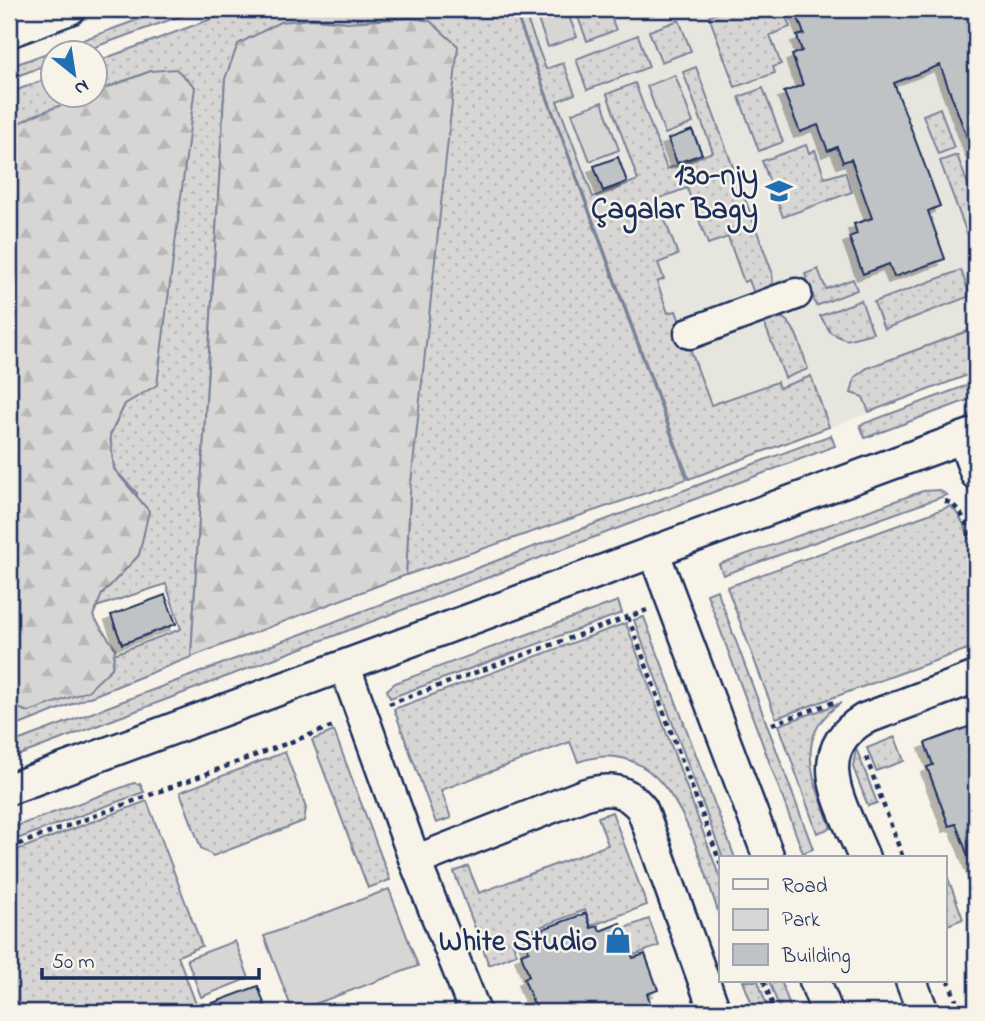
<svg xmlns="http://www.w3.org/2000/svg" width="985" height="1021" viewBox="0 0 985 1021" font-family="'Indie Flower',sans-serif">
<defs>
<pattern id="grass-dots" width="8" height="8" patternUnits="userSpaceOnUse" patternTransform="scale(1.75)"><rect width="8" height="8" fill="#d7d6d4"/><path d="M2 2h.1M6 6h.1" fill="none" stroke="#b8b8b8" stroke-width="1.8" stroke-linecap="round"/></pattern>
<pattern id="forest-firs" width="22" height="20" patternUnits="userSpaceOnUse" patternTransform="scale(1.75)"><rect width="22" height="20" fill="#d7d6d4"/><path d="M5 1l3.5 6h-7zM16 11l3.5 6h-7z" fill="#b8b8b8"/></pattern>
<filter id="shadow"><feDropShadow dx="-6" dy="6" stdDeviation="0" flood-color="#0004"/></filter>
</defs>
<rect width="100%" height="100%" fill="#f7f3e8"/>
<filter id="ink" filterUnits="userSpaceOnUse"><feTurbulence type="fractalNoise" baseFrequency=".0143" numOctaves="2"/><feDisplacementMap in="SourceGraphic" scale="14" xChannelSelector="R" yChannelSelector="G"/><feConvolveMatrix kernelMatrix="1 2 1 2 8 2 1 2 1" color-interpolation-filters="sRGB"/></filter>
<g filter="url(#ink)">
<path fill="#e6e5de" d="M515,9h461v364l-287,107z"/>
<g fill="url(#grass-dots)" stroke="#798299" stroke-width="2">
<path d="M167,9h33l-119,43h-29v11l-43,16v-12z"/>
<path d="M238,9h276l173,470 -281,96 4,-82 2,-475 -64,4 -35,-3 -88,60 -34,578 -182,72v-24l20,7 83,-44 2,-14 67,-25 -15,-45 -70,23 6,-13 37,-39 -2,-62 -23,-24 -4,-34 15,-31 26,-333 -56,21v-30z"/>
<path d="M515,9h8l23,60 17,-6 12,31 -18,7 36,96 45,-17 -31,-86 28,-11 32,86 46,-17 -30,-80 13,-5 76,205 1,10 -6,7 -13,4 -5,-13 -5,2 -16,-45 -20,7 -21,-56 -30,11 21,56 -20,8 6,16 -7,3 11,31 8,-2 35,94 66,-23 2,6 32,-12 18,51 -140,52z"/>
<path d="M575,9h33l8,21 -29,11z"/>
<path d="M728,9h55l7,18 -20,8 11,29 -8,3 2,6 -40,14 -26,-71z"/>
<path d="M679,20l12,31 -30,11 -12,-31z"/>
<path d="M638,35l11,32 -62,23 -11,-31z"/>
<path d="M52,77v17l37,1 -80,33v-35z"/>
<path d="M763,88l20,54 -24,9 -20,-54z"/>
<path d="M940,108l14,40 -16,6 -15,-39z"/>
<path d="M806,145l3,8 6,-3 10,28 20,-6 7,20 -69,25 -21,-56z"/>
<path d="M957,155l19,52 -1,48 -35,-94z"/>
<path d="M818,269l8,20 27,-10 4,11 -41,16 -11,-32z"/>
<path d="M961,270l9,26 -86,33 -10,-27z"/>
<path d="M861,300l12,33 -27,7 -15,-7 -11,-17z"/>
<path d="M778,316c19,5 24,37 30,53l-23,9 -21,-56z"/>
<path d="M976,328v44l-107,40 -6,-15 -12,-4 4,-16 12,-9z"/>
<path d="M976,382v15l-111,41 -5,-13z"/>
<path d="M831,435l4,11 -826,313v-15z"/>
<path d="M939,490l8,5 -224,80 -4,-11 204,-73z"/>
<path d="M951,506c33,36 25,94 25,140l-200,72 -49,-131z"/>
<path d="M717,590l96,259 -10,4 -96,-259z"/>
<path d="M618,601l4,12 -232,85 -3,-8 8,-7z"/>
<path d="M644,617l91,241h-12l-89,-238z"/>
<path d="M626,623l95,258v39c-23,-64 -48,-192 -143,-158l-8,-20 -129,48 10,28 -15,5 -42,-114z"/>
<path d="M841,703c-51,34 -26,79 -10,125l-14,5 -38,-108z"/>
<path d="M334,731l56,149 -22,8 -56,-148z"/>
<path d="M895,737l9,24 -28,10 -9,-23z"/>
<path d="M856,748l21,55 -9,3 -15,-39z"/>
<path d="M285,752l21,56 -2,13 -91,35 -12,-8 -21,-56z"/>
<path d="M134,783l6,1 4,8 -135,50v-13z"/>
<path d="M147,801l55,145 -24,10 21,56h-190v-159z"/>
<path d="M612,812l35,93 -56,21 -6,-16 -74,28 6,16 -28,11 -35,-93 14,-6 11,27 129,-48 -10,-28z"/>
<path d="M945,870l18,49 -18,7z"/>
<path d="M649,919l10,27 -25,9 -10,-27z"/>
<path d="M743,981h15l11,31h-14z"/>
<path d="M769,981h12l11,31h-11z"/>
</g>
<g fill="url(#forest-firs)" stroke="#798299" stroke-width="2">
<path d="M412,18l18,3 28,25 -48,447 -4,82 -215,82 34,-578 13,-35 42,-22 33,-3 35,3z"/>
<path d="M176,69l19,18 -38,298 -32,19 -15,31 4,34 35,42 -10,44 -37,39 -9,22 22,32 -3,20 -24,23 -59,21 -20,-7v-577l26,-13 116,-44z"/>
</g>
<g fill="#d7d6d4" stroke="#798299" stroke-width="2">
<path d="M534,9h32l11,28 -29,10z"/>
<path d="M675,75l18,48 -28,11 -18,-48z"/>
<path d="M602,102l17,48 -29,11 -18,-48z"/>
<path d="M389,889l29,77 -125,46 -29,-76z"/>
<path d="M235,941l14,37 -48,19 -14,-38z"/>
</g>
<g fill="#c0c3c5" stroke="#1b2f5e" stroke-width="2" filter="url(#shadow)">
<path d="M795,9h181v146l-2,1 -34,-91 -46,18 46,123 -12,5 17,48 -51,18 -5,-13 -26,10 -14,-37 8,-3 -3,-10 18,-6 -21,-59 -8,3 -6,-15 -9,4 -10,-26 -18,7 -16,-40 19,-7 -11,-30 10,-4 -5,-15 7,-2z"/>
<path d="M692,130l10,24 -25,9 -9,-24z"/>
<path d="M618,157l9,25 -24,9 -9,-25z"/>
<path d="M165,595l11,29 -54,20 -11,-29z"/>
<path d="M976,724v147l-2,1 -18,-48 -7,2 -22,-59 6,-2 -8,-22z"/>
<path d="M586,913l5,15 7,-2 2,5 20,-8 13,35 12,-4 13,36 -11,4 7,18h-117l-13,-33 5,-3 -8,-22 8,-3 -5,-15z"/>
<path d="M258,986l9,26h-72l-1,-2z"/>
</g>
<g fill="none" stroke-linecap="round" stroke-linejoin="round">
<defs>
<g id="minor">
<path d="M9,32l61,-23"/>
<path d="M690,333l106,-39"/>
<path d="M963,438l13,36"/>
<path d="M654,553l115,305"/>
<path d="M345,667l70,194 60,151"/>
<path d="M9,789l967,-356"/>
<path d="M864,858c-19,-49 -59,-103 0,-139l112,-42"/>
<path d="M415,861l171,-67c24,-7 40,-5 56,15l73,203"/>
<path d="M815,981l12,31"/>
<path d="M911,981l12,31"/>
</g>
</defs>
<use href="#minor" stroke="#1b2f5e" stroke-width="35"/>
<g stroke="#1b2f5e" stroke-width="4.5" stroke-dasharray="5 5" stroke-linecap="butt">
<path d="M945,501c20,6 25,35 31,53"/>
<path d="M628,617l93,248"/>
<path d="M389,704l258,-94"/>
<path d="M772,724l65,-23"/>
<path d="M866,757l37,101"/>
<path d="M9,848l327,-123"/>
<path d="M945,970l15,42"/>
<path d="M764,981l11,31"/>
</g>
<use href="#minor" stroke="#f7f3e8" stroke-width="30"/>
</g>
</g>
<defs>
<symbol id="school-bare" viewBox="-9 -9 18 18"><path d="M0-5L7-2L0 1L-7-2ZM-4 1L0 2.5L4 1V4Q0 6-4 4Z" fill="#1f6fb2" stroke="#f7f3e8" stroke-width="2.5" paint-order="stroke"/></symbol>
<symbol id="shop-bare" viewBox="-9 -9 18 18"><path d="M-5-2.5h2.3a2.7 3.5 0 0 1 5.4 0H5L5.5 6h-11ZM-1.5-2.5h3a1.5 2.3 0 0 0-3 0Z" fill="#1f6fb2" stroke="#f7f3e8" stroke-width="2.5" paint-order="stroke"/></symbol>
</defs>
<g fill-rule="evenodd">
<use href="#school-bare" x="760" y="172" width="38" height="38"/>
<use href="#shop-bare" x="599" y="921" width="38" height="38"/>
</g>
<g text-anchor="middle" stroke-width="5" stroke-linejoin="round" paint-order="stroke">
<g font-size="30" font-weight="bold" fill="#1b2f5e" stroke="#f7f3e8" text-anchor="end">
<text x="758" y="184">130-njy<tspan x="758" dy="34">Çagalar Bagy</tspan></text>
<text x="597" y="950">White Studio</text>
</g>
</g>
<rect width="985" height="1021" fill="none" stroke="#f7f3e8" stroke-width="35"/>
<rect x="18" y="18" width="950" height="986" fill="none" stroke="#1b2f5e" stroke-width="2.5" filter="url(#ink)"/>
<rect x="719" y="856" width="228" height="126" fill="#f7f3e8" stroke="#9fa5b1" stroke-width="2"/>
<rect x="733" y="879" width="35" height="10" fill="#f7f3e8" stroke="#9fa5b1" stroke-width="2"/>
<text x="782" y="892" font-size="21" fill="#1b2f5e">Road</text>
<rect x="733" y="909" width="35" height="21" fill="#d7d6d4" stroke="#9fa5b1" stroke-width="2"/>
<text x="782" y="926" font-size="21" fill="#1b2f5e">Park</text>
<rect x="733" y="944" width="35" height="21" fill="#c0c3c5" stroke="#9fa5b1" stroke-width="2"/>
<text x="782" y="962" font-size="21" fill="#1b2f5e">Building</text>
<g transform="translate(74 74) rotate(150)"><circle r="33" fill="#f7f3e8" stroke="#9fa5b1" stroke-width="2"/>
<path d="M0-5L12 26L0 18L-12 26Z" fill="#1f6fb2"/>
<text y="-10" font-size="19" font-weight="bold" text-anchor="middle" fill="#1b2f5e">N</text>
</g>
<path d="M42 968v10h217v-10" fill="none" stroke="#1b2f5e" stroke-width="3.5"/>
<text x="52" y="968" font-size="21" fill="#1b2f5e" stroke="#f7f3e8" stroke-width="5" paint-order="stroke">50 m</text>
</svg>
